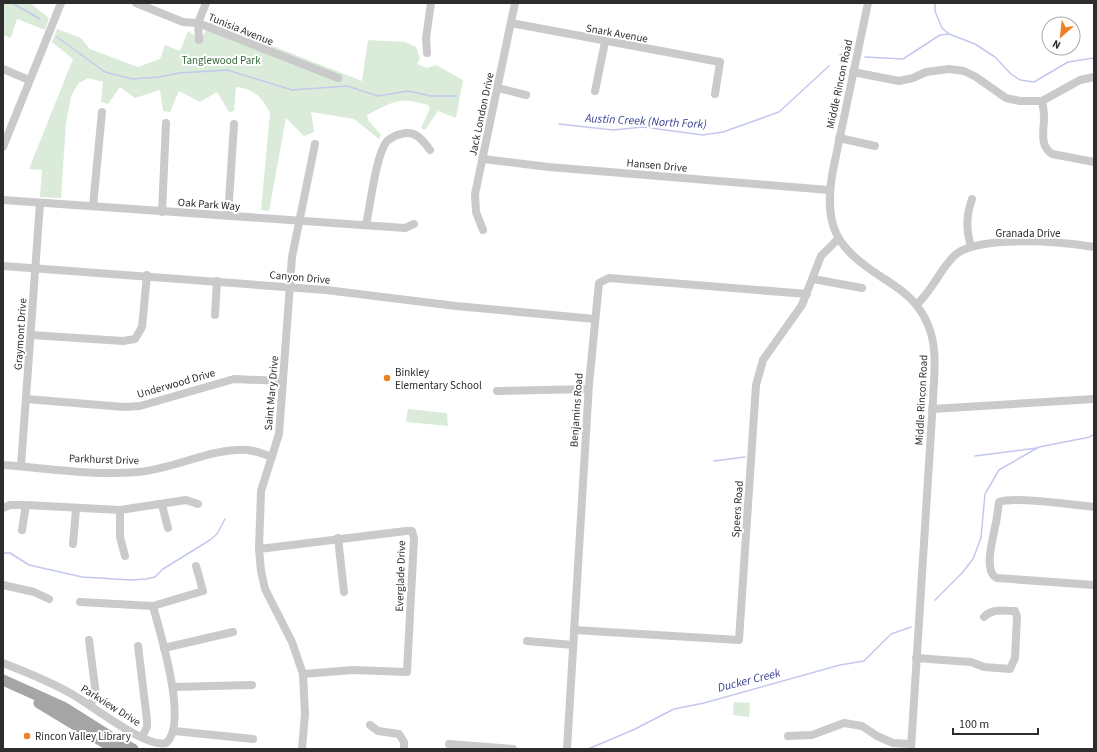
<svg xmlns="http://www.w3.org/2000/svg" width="1097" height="752" viewBox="0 0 1097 752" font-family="'Source Sans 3',sans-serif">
<rect width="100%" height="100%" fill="#fff"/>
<g fill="#daecd9">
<path d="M3,3h27l19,15 -4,12 -28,-11 -6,19 -8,-3z"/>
<path d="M211,22l151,59 6,-41 37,2 11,5 4,12 -3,5 10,4 9,-3 27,15 -7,38 -18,-7 -13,19 -4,-2 9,-20 -2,-3c-29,-9 -36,-3 -61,10l1,5 13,15 -2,4 -25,-20 -43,-7 3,20 -10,4 -18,-18 -17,93 -8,-1 9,-97c-7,-15 -17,-25 -34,-26l-2,24 -5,1 -12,-20 -17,10 -21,-11 -9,21 -7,-1 -3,-21 -25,8 -15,-11 -12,17 -7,-2 2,-20 -15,-4 -10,6 -7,12 -5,28 -5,74 -21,-1 2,-27 -13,-1 44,-110 -21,-17 5,-13 24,9 9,11 48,18 22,-8 5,-14 15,6 8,-20 7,5 8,-1z"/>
<path d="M408,409l39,4 1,13 -42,-4z"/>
<path d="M734,702l16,1 -1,14 -16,-2z"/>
</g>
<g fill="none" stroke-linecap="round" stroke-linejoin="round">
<g stroke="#c4c8ed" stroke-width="1.5">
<path d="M12,3l28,16"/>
<path d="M935,3v8l7,17 7,6 26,10 20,13 16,17 9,6 14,2 34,-20 26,-4"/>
<path d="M57,37l48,35 27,7 27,-2 20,-4 48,-3 65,20 55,-4 31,10 30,-5 23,5h26"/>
<path d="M840,55l8,-4"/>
<path d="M865,57l38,2 37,-24 9,-1"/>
<path d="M559,124l54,6 30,-3 60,8 20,-3 56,-20 50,-46"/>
<path d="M975,456l62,-8"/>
<path d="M714,461l31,-4"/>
<path d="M3,553h7l19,12 53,12 49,3 15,-1 9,-2 8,-8 47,-29 7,-6 8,-15"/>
<path d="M935,600l27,-27 11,-14 8,-21 4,-44 14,-24 40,-23 51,-10 4,-3"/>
<path d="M588,749l45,-19 41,-21 30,-6 136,-38 24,-4 27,-27 20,-7"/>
</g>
<g stroke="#cacaca" stroke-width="8">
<path d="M136,3l47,19 15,1 140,55"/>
<path d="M868,3l-35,167c-10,55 2,78 50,108 19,12 36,24 45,47 10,23 6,50 5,75l-22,349"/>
<path d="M511,23l209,39 -5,32"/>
<path d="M199,40l-1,-17 8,-20"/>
<path d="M427,53l-1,-15 5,-35"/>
<path d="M3,69l26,11"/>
<path d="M853,72l46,9 14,-3 13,-6 23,-3 15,2 12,6 30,21 14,3h22l38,-21 14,-3"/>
<path d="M498,88l28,7"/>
<path d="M595,91l10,-49"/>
<path d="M1042,101c1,5 2,11 2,16 0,14 -5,28 8,37l42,8"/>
<path d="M839,138l36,8"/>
<path d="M3,147l58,-144"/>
<path d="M483,159l66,8 280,23"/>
<path d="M3,200l402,28 9,-4"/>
<path d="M93,206l9,-94"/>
<path d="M162,212l4,-89"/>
<path d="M228,216l6,-92"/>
<path d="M366,225c4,-18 10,-71 21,-84 4,-3 9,-6 14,-7 14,-4 21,5 29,16"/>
<path d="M483,230l-7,-18 -1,-18 40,-191"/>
<path d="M971,247c-5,-18 -5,-31 1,-48"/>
<path d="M3,266l323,24 130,16 139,13"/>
<path d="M813,279l49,9"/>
<path d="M917,304c15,-13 22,-33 37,-48 22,-22 110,-14 140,-9"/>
<path d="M215,315l2,-34"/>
<path d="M31,335l92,6 12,-2 7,-12 5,-52"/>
<path d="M497,391l91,-2"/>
<path d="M26,399l98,8 16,-1 94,-27 49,2"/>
<path d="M932,409l162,-10"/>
<path d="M3,465c44,3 90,11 135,7 37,-3 71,-24 110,-22 8,1 16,4 24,7"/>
<path d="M21,466l19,-263"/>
<path d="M162,505l6,23"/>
<path d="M1094,507c-20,-2 -80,-11 -95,-5 -1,8 -2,17 -4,25 -2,12 -12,45 2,51l97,7"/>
<path d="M3,508l7,-3h16l94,5 66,-10 12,4"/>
<path d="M120,510v27l5,19"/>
<path d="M22,530l4,-25"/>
<path d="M338,538l6,54"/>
<path d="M73,544l3,-35"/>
<path d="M259,549l147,-18h6l2,7 -7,134 -54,-2 -50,4"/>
<path d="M3,585l31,7 15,7"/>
<path d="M80,602l73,4 50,-15 -7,-25"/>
<path d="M574,630l165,10 17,-255 7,-25 39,-55 19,-49 17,-17"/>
<path d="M89,640l7,55 -6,10"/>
<path d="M527,641l46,4"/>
<path d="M138,646l9,74v7l-5,10"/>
<path d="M164,648l69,-16"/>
<path d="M916,658l55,4 13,5 26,2 5,-11 2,-41 -2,-6c-12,0 -22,-3 -31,6"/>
<path d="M3,663c23,9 46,18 67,30 19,10 76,56 96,50 23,-19 -6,-110 -13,-137"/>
<path d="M173,687l79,-2"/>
<path d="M370,725l8,6 21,3 5,8v7"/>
<path d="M174,731l79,8"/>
<path d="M788,736l24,-1 32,-12 18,3 15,10 16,7 18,1"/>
<path d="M449,744l64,5"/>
<path d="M302,749l3,-35 -2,-40 -11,-32 -27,-53 -4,-18 -2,-22 2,-58 18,-57 13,-177 23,-113"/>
<path d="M567,749l22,-365 10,-101 10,-5 198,16"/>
</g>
<g stroke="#a5a5a5" stroke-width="11">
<path d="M3,680l60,27 46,29 24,13"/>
<path d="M39,703l76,46"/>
</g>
</g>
<g fill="#ef8024" stroke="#fff" stroke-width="1.5">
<circle cx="387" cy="378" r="4"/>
<circle cx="27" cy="736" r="4"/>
</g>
<g text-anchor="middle" stroke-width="4" stroke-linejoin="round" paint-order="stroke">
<g font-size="11" fill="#2d2d2d" stroke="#fff">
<text transform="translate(241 29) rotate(22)" y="4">Tunisia Avenue</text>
<text transform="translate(617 33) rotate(10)" y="4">Snark Avenue</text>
<text transform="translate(839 84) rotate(-78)" y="4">Middle Rincon Road</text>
<text transform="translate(481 114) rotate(-78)" y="4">Jack London Drive</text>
<text transform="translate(657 165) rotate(5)" y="4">Hansen Drive</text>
<text transform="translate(209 204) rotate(4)" y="4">Oak Park Way</text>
<text x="1028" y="237">Granada Drive</text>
<text transform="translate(300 277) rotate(5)" y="4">Canyon Drive</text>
<text transform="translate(20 334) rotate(-86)" y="4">Graymont Drive</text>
<text transform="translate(176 383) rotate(-16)" y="4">Underwood Drive</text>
<text transform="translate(271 393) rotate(-85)" y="4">Saint Mary Drive</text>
<text transform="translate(921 400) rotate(-87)" y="4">Middle Rincon Road</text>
<text transform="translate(576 410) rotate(-86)" y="4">Benjamins Road</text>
<text transform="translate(104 459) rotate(2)" y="4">Parkhurst Drive</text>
<text transform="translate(737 509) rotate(-86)" y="4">Speers Road</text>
<text transform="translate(400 576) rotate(-88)" y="4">Everglade Drive</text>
<text transform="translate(111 705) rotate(32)" y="4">Parkview Drive</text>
</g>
<g font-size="11" fill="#386b3b" stroke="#fff">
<text x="221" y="64">Tanglewood Park</text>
</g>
<g font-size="11" fill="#2d2d2d" stroke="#fff" text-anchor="start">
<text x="395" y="376">Binkley<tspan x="395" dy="13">Elementary School</tspan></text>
<text x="35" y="740">Rincon Valley Library</text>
</g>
<g font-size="12" font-style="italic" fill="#373f93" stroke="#fff">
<text transform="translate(646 121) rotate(3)" y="4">Austin Creek (North Fork)</text>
<text transform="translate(749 680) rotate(-14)" y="4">Ducker Creek</text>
</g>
</g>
<rect width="1097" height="752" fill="none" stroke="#2d2d2d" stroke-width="8"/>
<g transform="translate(1061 36) rotate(208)"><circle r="19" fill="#ffffff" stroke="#ababab"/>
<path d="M0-3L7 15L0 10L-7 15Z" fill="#ef8024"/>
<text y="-6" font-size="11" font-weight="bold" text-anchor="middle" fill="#2d2d2d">N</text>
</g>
<path d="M953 728v6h85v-6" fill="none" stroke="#2d2d2d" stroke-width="2"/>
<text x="959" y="728" font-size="12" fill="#2d2d2d" stroke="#ffffff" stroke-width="3" paint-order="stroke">100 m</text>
</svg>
